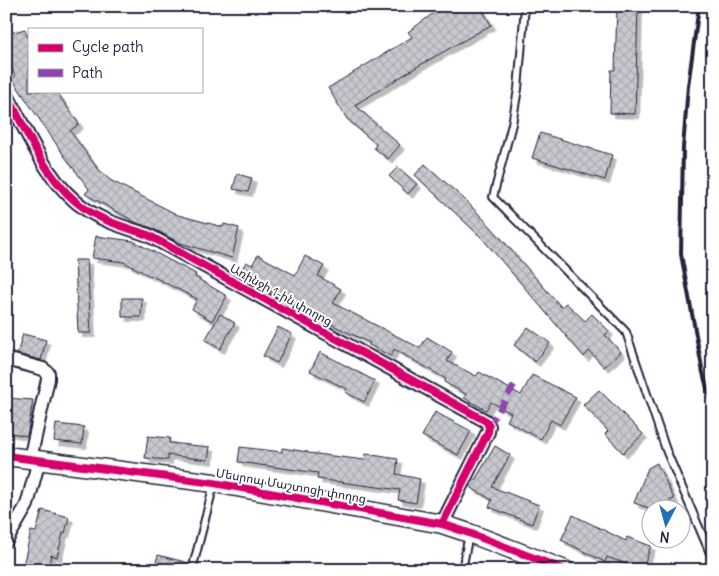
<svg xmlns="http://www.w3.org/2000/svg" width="719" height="576" viewBox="0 0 719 576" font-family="Delius,'Noto Sans Armenian',sans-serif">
<defs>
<pattern id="building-cross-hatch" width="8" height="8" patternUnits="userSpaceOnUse" patternTransform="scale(1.25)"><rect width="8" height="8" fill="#c8c8cf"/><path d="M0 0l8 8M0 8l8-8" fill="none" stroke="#acacb3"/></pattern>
<filter id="shadow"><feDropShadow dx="4.5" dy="4.5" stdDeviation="0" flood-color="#0004"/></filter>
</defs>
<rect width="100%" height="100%" fill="#fff"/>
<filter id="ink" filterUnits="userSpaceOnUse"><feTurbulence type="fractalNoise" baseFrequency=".02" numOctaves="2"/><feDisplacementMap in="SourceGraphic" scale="10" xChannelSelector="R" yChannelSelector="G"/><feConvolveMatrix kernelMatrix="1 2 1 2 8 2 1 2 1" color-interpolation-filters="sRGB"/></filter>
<g filter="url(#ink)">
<g fill="url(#building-cross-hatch)" stroke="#22223b" filter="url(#shadow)">
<path d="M443,6h37l11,19 -71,40 -65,40 45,40 -12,14 -14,-11 2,-4 -29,-25 -19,-31 84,-51 -4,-5z"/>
<path d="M617,6h21l-3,108 -25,-1 1,-43h4z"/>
<path d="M25,29l4,13v49h27l23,33 -9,7 28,38 12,11 68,35 45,12 1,-3 15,4 -7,30 -52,-15 -28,-15 -15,-5 -52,-29 4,-5 -24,-32 -53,-78 3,-2 -9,-29v-14z"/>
<path d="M540,133l72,22 -7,25 -73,-22z"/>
<path d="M425,164l39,35 27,28 70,80 5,-4 19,18 7,-7 17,17 -4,4 16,17 -17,15 -15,-16 -5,6 -103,-120 -66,-62z"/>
<path d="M398,167l19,17 -9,10 -19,-18z"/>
<path d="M237,174l15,4 -4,14 -15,-3z"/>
<path d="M96,236l37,5 63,33 -1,3 32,19 -15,25 -20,-12 5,-10 -47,-24v1l-26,-14 -32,-4z"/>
<path d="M258,255l37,20 10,-19 19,10 -6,10 23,13 -8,14 87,45 7,-11 25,15 -5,9 29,15 3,-4 42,23 11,-20 44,22 -16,28 -9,-5 -10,19 -34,-18 4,-8 -20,-11 -5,8 -22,-12 2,-4 -22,-12 2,-3 -52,-30 -3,7 -22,-11 1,-2 -52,-25 -79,-44 7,-12 6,3z"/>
<path d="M75,260h12l4,73h-13z"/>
<path d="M122,298h20l-1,19h-19z"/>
<path d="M220,314l15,9 -15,26 -15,-9z"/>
<path d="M278,327l14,7 -15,29 -14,-7z"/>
<path d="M528,327l22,16 -15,19 -21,-17z"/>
<path d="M23,334l23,6 -5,20 -24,-6z"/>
<path d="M320,352l55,29 -11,21 -19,-10 2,-3 -37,-18z"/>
<path d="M599,390l44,44 -20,19 -18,-19 3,-3 -25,-26z"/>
<path d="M6,398l27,2 -6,36 -21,-4z"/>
<path d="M435,412l36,19 -13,24 -36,-19z"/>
<path d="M56,424l28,3 -2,17 -28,-3z"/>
<path d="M148,436l22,2 -1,5 41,4 -2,13 -40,-5v5l-23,-2z"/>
<path d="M495,446l15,9 -18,32 47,18 -7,19 -43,-17 3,-7 -22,-13 3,-8 2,1z"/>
<path d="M240,447l42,5v-4l26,4v1l57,7 1,-6 32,5 -2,15 24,5 -4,24 -18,-3 2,-10 -83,-11 1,-6 -80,-11z"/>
<path d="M657,463l17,36 -22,10 -18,-6 14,-35z"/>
<path d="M42,510l27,7 -4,16h-2l-6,24 -6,-2 -3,15h-26l9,-39 5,1z"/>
<path d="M573,515l53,26 1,-4 24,9 -9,24 -35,-13 -2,5 -44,-22z"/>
<path d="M158,555l31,8 -2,7h-33z"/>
</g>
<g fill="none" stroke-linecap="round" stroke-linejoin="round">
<defs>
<g id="lane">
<path d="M525,6l-7,83 -6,35 -19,73 133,135 40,118 47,110"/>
<path d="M192,570l22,-86"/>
<path d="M462,570l7,-36"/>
</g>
<g id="street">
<path d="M6,93c22,40 41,91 81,117 18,12 41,18 61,25l338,186 3,5 -1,6 -46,92"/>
<path d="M6,359l37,10 5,4v6l-18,80"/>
<path d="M6,541l21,-36 12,-45"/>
</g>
<path id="secondary" d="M6,456l208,27 228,41 27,9 96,37"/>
</defs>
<use href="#lane" stroke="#22223b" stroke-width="10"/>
<use href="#street" stroke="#22223b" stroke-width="16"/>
<use href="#secondary" stroke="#22223b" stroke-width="21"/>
<use href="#lane" stroke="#fff" stroke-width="6"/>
<use href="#street" stroke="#fff" stroke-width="12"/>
<use href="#secondary" stroke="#fff" stroke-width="18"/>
<path stroke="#22223b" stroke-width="4" d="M699,6l-11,80 -5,62 -2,106 22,119 10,37"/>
<path stroke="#8e44ad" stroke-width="6" stroke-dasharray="12 6" stroke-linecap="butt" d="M489,426l26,-42"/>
<defs>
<g id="cycleway">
<path d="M6,93c22,40 41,91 81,117 18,12 41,18 61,25l338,186 3,5 -1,6 -46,92"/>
<path d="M6,456l208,27 228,41 27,9 96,37"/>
</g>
</defs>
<use href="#cycleway" stroke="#fff" stroke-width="11"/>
<use href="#cycleway" stroke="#d6006c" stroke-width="8"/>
</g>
</g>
<g text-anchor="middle" stroke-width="4" stroke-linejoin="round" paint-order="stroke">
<g font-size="12" fill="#22223b" stroke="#fff">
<text transform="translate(281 295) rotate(29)" y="4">Առինջի 1-ին փողոց</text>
<text transform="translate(291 486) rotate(10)" y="4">Մեսրոպ Մաշտոցի փողոց</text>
</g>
</g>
<rect width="719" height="576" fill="none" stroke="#fff" stroke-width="25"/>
<rect x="12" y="12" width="694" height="551" fill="none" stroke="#22223b" stroke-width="2" filter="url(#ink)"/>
<rect x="28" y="28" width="175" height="65" fill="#ffffff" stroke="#a7a7b1"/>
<rect x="38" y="44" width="25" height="8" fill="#d6006c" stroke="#a7a7b1"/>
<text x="72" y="52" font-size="15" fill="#22223b">Cycle path</text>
<rect x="38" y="69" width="25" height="8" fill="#8e44ad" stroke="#a7a7b1"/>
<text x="72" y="78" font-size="15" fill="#22223b">Path</text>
<g transform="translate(666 524) rotate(186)"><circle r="24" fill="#ffffff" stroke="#a7a7b1"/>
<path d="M0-4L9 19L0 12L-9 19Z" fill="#1f6fb2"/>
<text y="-8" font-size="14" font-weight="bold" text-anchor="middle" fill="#22223b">N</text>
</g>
</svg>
